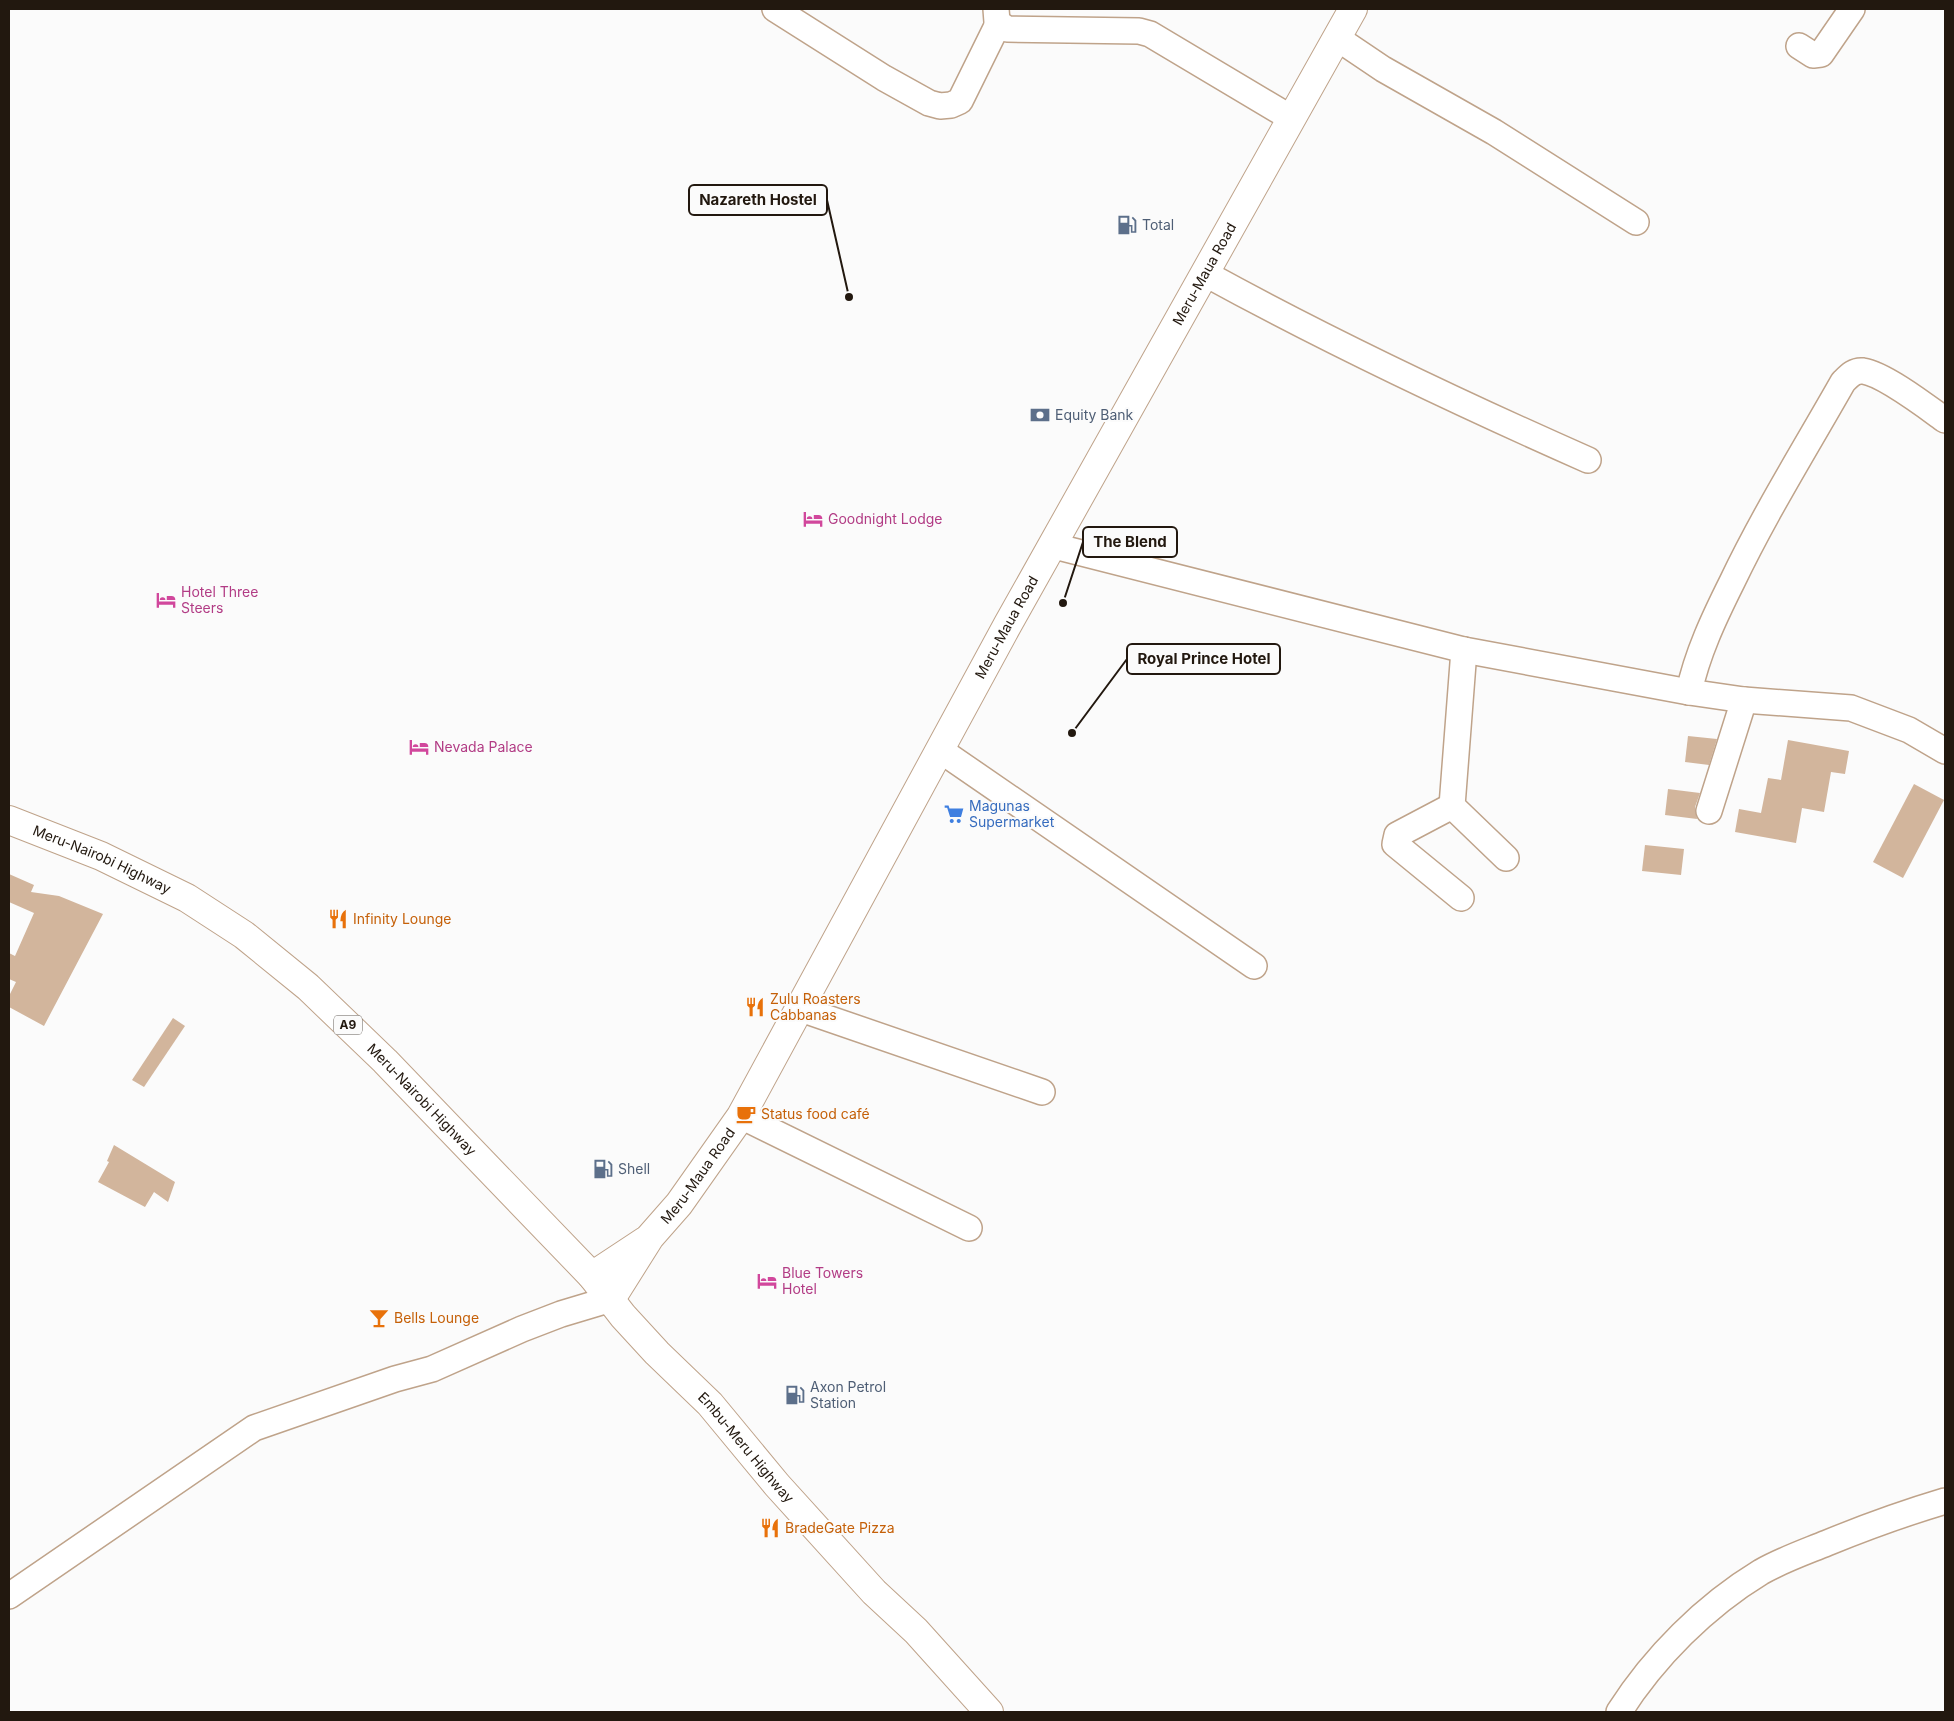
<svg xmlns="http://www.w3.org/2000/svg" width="1954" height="1721" viewBox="0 0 1954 1721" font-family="Inter,sans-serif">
<rect width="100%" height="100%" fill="#fbfbfb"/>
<g fill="#d2b59c">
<path d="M1688,736l29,3 -8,26 -24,-3z"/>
<path d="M1788,740l61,11 -4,23 -14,-2 -7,40 -22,-4 -6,35 -61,-11 4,-23 22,4 7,-35 13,2z"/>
<path d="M1914,784l30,16 -41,78 -30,-16z"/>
<path d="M1668,789l32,4 -5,14 2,12 -32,-4z"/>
<path d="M1645,845l39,4 -3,26 -39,-4z"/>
<path d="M9,874l25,11 -3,7 28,4 44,18 -59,112 -35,-19v-11l7,-14 -7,-3v-26l6,3 19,-43 -25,-11z"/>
<path d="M173,1018l12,8 -41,61 -12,-7z"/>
<path d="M114,1145l61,37 -7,20 -14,-10 -9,15 -47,-25 11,-20 -2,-1z"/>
</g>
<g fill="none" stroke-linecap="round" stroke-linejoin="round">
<defs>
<g id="minor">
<path d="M775,9l109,69 45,25 11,3 11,-1 9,-4 38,-77"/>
<path d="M996,9l1,13 10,7 132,2 11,3 141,84"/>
<path d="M1337,38l46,31 111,63 142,90"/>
<path d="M1799,46l14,9 8,-1 31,-45"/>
<path d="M1206,274c124,68 253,129 382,186"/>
<path d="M1054,546l410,104 225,42 55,8 107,8 58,22 36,21"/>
<path d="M1464,650l-12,156 54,52"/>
<path d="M1689,692c8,-38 25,-74 43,-110 33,-69 73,-133 111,-200 6,-6 11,-12 20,-11 21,3 64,36 82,49"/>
<path d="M940,750l314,216"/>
<path d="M1452,806l-55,29 -2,9 66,54"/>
<path d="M1709,811l35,-111"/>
<path d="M798,1008l244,84"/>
<path d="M741,1116l228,112"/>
<path d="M9,1596l245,-168 141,-49 37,-10 90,-40 39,-15 50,-15"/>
<path d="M1619,1712c35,-55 86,-106 142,-140 21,-12 44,-20 66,-29 39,-16 78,-30 118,-42"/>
</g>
<g id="major">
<path d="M592,1276l53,-35"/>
<path id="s1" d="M611,1299l39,-62 29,-33 62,-88 267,-492 345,-615"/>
</g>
<g id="highway">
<path id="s2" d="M9,820l92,36 86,42 57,37 64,52 77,74 207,215 31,40 34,37 53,51 67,81 97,107 42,39 73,81"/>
</g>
</defs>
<use href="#minor" stroke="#bfa38a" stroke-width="28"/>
<use href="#major" stroke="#bfa38a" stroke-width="30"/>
<use href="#highway" stroke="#bfa38a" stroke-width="30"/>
<use href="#minor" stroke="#fff" stroke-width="25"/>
<use href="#major" stroke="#fff" stroke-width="28"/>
<use href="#highway" stroke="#fff" stroke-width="28"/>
</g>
<defs>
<symbol id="fuel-bare" viewBox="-9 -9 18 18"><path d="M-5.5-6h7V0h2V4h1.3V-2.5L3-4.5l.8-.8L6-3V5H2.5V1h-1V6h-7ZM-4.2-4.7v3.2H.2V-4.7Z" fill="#5c6f8a" stroke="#fbfbfb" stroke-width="2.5" paint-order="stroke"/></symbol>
<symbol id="bank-bare" viewBox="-9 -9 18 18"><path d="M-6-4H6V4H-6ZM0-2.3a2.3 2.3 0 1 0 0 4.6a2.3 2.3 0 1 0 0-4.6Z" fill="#5c6f8a" stroke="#fbfbfb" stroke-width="2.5" paint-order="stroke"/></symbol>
<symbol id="hotel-bare" viewBox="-9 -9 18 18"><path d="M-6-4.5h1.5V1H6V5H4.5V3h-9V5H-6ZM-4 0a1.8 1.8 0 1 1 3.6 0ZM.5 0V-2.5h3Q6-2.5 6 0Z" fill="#d1479c" stroke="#fbfbfb" stroke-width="2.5" paint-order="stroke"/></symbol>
<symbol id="supermarket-bare" viewBox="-9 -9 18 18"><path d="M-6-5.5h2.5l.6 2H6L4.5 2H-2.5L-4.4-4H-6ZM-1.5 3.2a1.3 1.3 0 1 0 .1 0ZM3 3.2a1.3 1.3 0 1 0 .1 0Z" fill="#3f7fe0" stroke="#fbfbfb" stroke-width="2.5" paint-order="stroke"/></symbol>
<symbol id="restaurant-bare" viewBox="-9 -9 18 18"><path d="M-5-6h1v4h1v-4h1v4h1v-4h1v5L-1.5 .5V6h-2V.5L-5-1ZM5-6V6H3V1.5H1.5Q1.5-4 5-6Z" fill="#e8710a" stroke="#fbfbfb" stroke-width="2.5" paint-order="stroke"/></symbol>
<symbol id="cafe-bare" viewBox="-9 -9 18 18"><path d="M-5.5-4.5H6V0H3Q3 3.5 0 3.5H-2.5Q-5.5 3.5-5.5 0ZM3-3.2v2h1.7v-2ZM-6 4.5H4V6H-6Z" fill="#e8710a" stroke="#fbfbfb" stroke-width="2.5" paint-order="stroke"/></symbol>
<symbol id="bar-bare" viewBox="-9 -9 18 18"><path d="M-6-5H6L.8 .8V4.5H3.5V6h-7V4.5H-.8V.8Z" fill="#e8710a" stroke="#fbfbfb" stroke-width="2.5" paint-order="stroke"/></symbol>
</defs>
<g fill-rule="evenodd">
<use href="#fuel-bare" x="1113" y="211" width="28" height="28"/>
<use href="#bank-bare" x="1026" y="401" width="28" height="28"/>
<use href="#hotel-bare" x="799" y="505" width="28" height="28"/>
<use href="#hotel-bare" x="152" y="586" width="28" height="28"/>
<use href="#hotel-bare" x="405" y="733" width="28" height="28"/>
<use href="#supermarket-bare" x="940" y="800" width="28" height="28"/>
<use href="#restaurant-bare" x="324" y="905" width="28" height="28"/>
<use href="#restaurant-bare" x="741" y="993" width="28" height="28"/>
<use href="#cafe-bare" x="732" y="1100" width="28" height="28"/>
<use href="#fuel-bare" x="589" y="1155" width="28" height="28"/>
<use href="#hotel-bare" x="753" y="1267" width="28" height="28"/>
<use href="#bar-bare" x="365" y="1304" width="28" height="28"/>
<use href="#fuel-bare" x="781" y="1381" width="28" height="28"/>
<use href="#restaurant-bare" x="756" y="1514" width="28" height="28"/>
</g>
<g text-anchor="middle" stroke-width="4" stroke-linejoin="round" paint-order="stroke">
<rect fill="#fbfbfb" stroke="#635c56" stroke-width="1" x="334" y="1015.5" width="28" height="19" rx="4"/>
<g font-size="12" font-weight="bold" fill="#22180f">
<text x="348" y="1029">A9</text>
</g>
<g font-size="14" fill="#4e5e75" stroke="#fbfbfb" text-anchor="start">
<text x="1142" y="230">Total</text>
<text x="1055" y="420">Equity Bank</text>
<text x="618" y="1174">Shell</text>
<text x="810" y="1392">Axon Petrol<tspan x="810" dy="16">Station</tspan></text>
</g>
<g font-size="14" fill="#22180f" stroke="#fbfbfb">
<text dy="5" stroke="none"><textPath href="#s1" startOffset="1186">Meru-Maua Road</textPath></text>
<text dy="5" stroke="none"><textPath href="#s1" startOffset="781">Meru-Maua Road</textPath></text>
<text dy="5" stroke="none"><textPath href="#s2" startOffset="101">Meru-Nairobi Highway</textPath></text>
<text dy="5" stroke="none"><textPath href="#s2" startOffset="505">Meru-Nairobi Highway</textPath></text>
<text dy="5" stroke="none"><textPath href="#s1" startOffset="151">Meru-Maua Road</textPath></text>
<text dy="5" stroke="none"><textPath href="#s2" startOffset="981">Embu-Meru Highway</textPath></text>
</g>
<g font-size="14" fill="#b23c85" stroke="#fbfbfb" text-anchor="start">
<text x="828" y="524">Goodnight Lodge</text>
<text x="181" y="597">Hotel Three<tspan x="181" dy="16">Steers</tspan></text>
<text x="434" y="752">Nevada Palace</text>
<text x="782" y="1278">Blue Towers<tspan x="782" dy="16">Hotel</tspan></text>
</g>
<g font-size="14" fill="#366cbe" stroke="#fbfbfb" text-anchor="start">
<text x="969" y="811">Magunas<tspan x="969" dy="16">Supermarket</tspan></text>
</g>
<g font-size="14" fill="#c56008" stroke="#fbfbfb" text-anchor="start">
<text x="353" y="924">Infinity Lounge</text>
<text x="770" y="1004">Zulu Roasters<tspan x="770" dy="16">Cabbanas</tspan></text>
<text x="761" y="1119">Status food café</text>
<text x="394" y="1323">Bells Lounge</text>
<text x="785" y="1533">BradeGate Pizza</text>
</g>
</g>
<path fill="none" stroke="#22180f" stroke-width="2" d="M849 297L827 200M1063 603L1083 542M1072 733L1127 659"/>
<g fill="#22180f" stroke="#fbfbfb" stroke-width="2">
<circle cx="849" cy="297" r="5"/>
<circle cx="1063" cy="603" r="5"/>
<circle cx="1072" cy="733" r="5"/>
</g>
<g fill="#fbfbfb" stroke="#22180f" stroke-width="2">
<rect x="689" y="185" width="138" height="30" rx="5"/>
<rect x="1083" y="527" width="94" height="30" rx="5"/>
<rect x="1127" y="644" width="153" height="30" rx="5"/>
</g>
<g font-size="15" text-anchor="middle" font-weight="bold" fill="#22180f">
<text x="758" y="205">Nazareth Hostel</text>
<text x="1130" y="547">The Blend</text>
<text x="1204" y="664">Royal Prince Hotel</text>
</g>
<rect width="1954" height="1721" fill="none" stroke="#22180f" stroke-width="20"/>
</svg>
